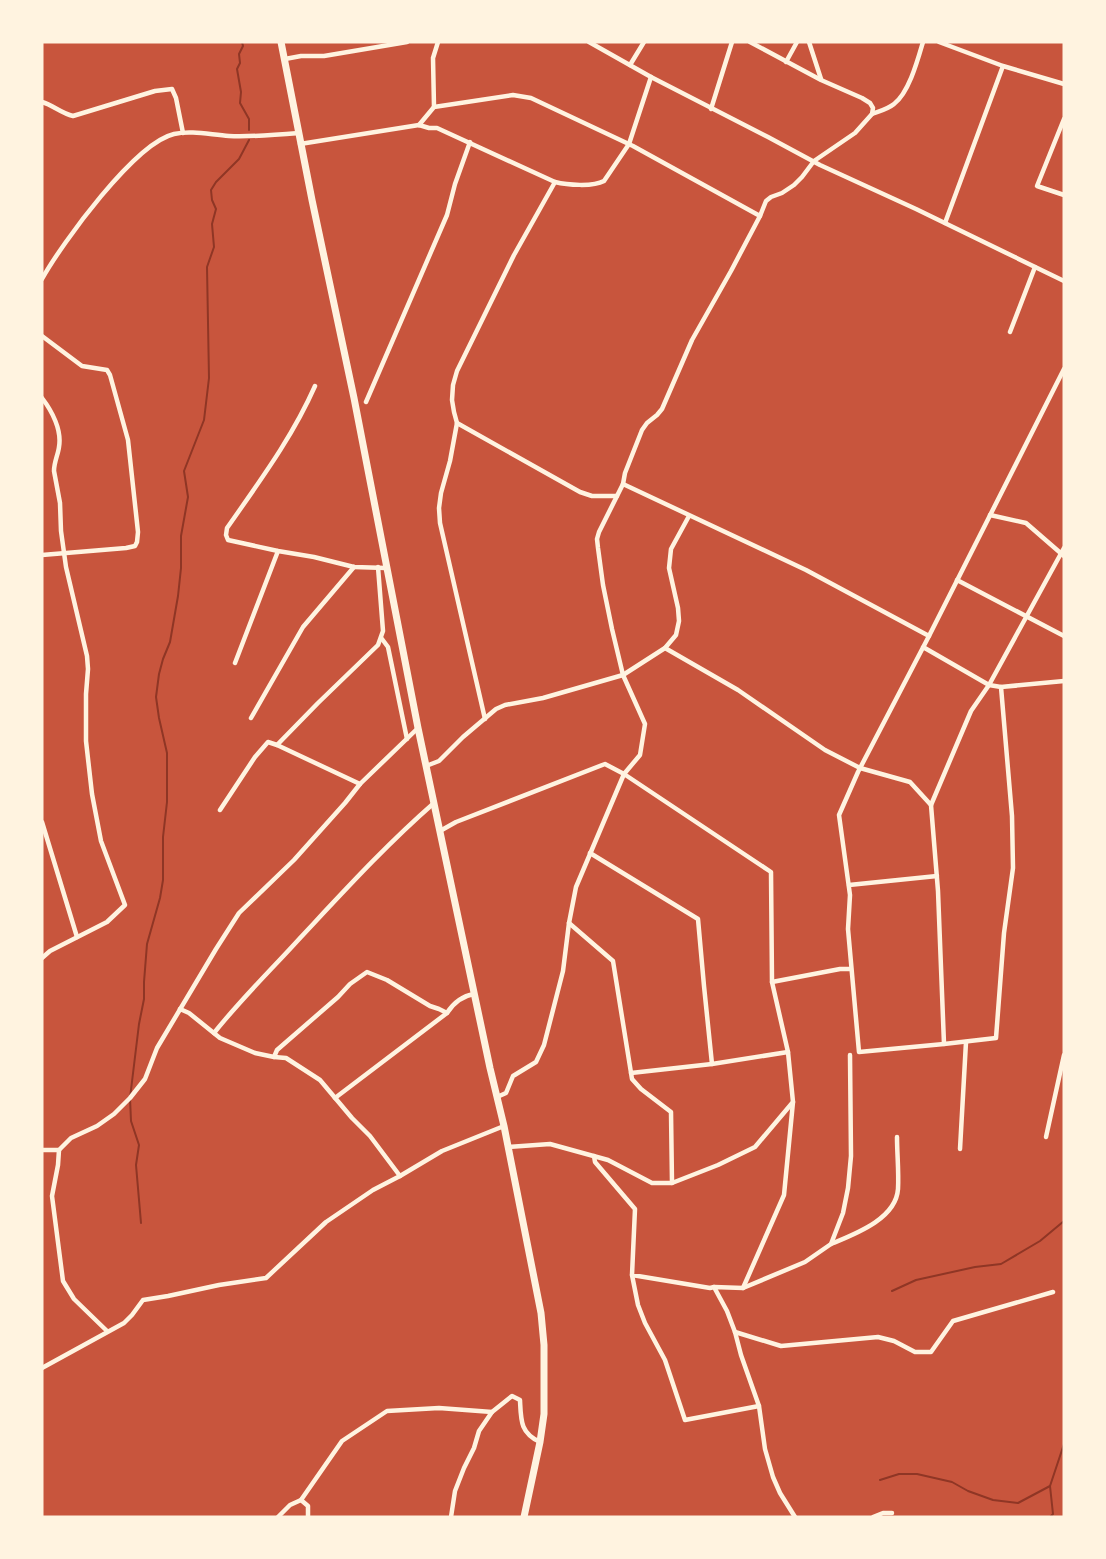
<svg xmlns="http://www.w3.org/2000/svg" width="1106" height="1559" viewBox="0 0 1106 1559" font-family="'Fira Sans',sans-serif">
<rect width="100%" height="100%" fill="#c8553d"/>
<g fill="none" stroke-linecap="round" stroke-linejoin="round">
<g stroke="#8f3625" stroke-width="2">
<path d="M242,42l1,4 -4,8 1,9 -3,6 4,23 -1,11 9,16v11"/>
<path d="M141,1223l-5,-58 3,-20 -8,-24 -1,-23 9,-74 5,-25v-17l3,-38 13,-46 3,-18v-43l4,-35v-49l-8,-35 -3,-21 3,-23 4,-15 7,-17 8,-46 3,-28v-32l7,-39 -4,-26 20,-51 5,-42 -2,-111 7,-20 -2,-23 4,-15 -4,-9 -1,-10 5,-8 23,-23 10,-19"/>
<path d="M892,1291l24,-11 59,-13 26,-3 39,-23 24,-20"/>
<path d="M880,1480l19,-6h18l35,8 16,9 25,9 25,3 32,-17"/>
<path d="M1050,1517l3,-3 -3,-28 14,-42"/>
</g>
<g stroke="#fff3e0" stroke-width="4.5">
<path d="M589,42l62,35 117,60 52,28 96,44 148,72"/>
<path d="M809,42l12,37"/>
<path d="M939,42l64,24 61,18"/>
<path d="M285,59l16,-3h23l83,-14"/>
<path d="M786,62l11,-20"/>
<path d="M630,65l14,-23"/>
<path d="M42,102c11,3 19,11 31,14l82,-25 17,-2 4,9 7,35"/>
<path d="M434,107l-1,-49 5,-16"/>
<path d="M711,109l21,-67"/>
<path d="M872,114c8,-3 16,-5 22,-10 15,-11 24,-45 29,-62"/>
<path d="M1064,119l-27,67 27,9"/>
<path d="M419,125l15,-18 79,-12 18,3 102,48 127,70"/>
<path d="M300,144l119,-19 10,3h8l118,54c12,3 38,5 49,-1l25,-37 22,-67"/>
<path d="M945,223l58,-157"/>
<path d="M42,279c20,-36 93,-136 132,-145 18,-4 37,1 55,2 24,1 47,-1 70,-3"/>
<path d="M1010,332l25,-65"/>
<path d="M42,336l40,30 25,4 3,5 18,65 10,92 -1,10 -2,4 -9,2 -84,7"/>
<path d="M315,386c-23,52 -56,96 -88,142l-1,7 2,5 50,11 36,6 40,10 32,1"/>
<path d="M42,398c10,13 20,32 17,49 -1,8 -5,15 -5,24l6,32 1,28 5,36 21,89 1,13 -2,25v47l6,53 9,47 24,64 -18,17 -57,29 -8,7"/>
<path d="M366,402l81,-187 8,-31 15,-42"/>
<path d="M457,423l123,69 12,4h25"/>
<path d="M623,484l183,86 123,66 -71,136 -19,43 11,80 -2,34 11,123 85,-8 52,-6 8,-105 9,-65 -1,-52 -11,-129 -12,-2 -66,-38"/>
<path d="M990,515l36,8 38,33"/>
<path d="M957,580l107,56"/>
<path d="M929,636l135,-267"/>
<path d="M382,639l6,8 19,92"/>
<path d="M665,648l73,42 87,60 35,18 50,14 21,23 7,86 6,153"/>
<path d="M235,663l43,-112"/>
<path d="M1001,687l63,-6"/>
<path d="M251,718l52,-91 51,-60"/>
<path d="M485,719l-45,-196 -1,-15 2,-15 9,-32 7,-38 -3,-11 -2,-12 1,-15 4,-14 57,-116 41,-73"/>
<path d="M277,745l41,-42 60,-58 5,-14 -5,-64"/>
<path d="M426,766l13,-5 24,-24 33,-28 9,-4 38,-7 80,-23 42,-27 11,-13 3,-14 -1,-13 -9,-40 2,-19 18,-33"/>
<path d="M931,805l40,-94 18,-26 75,-137"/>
<path d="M220,810l35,-53 13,-15 9,3 83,39"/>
<path d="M42,822l35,115"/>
<path d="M440,831l16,-9 149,-58 19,10 147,98 1,110 16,70 5,50 -38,45 -37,18 -46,18h-20l-44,-23 -58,-16 -42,3"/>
<path d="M590,853l108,66 6,67 8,78"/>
<path d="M849,885l88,-9"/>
<path d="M569,923l44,38 19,118 9,10 30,23 1,71"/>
<path d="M772,982l68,-13h11"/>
<path d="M180,1009l9,4 31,25 35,15 19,4 12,1 34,22 32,38 18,18 30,40"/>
<path d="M214,1033c27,-34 58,-64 87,-96 44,-47 85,-92 133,-134"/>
<path d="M274,1057l3,-7 61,-53 12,-13 17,-12 20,8 43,26 9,3 8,4"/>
<path d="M631,1073l81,-9 76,-12"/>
<path d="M497,1097l9,-4 7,-17 23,-14 8,-17 19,-74 6,-48 7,-36 48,-113 16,-19 5,-31 -22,-49 -11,-46 -9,-44 -5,-37 -1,-9 2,-7 24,-48 2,-11 17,-43 5,-7 10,-8 5,-6 30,-69 39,-69 29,-55 6,-15 5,-4 11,-4 12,-8 8,-8 12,-16 41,-28 17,-19 1,-6 -3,-5 -8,-5 -41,-18 -71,-38"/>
<path d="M335,1098l112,-85c7,-11 15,-17 27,-19"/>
<path d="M1046,1137l18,-82"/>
<path d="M960,1149l6,-107"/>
<path d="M42,1150h17l12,-12 26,-12 17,-12 16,-16 15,-19 12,-31 59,-99 23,-36 55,-53 51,-57 15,-19 58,-56"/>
<path d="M59,1150l-1,15 -6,31 11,85 11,18 33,32"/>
<path d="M594,1156l1,6 40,47 -3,66 78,13 4,-1 29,1 62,-26 26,-18 12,-31 5,-25 3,-32 -1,-101"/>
<path d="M831,1244c24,-10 65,-25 67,-55 1,-17 -1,-35 -1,-52"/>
<path d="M632,1275l6,30 7,18 20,37 20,60 74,-14"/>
<path d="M714,1287l13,24 8,21 6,23 18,51 6,43 8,28 7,16 15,24"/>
<path d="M743,1288l41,-93 9,-93"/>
<path d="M735,1332l46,14 97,-9 16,4 21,11h16l22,-31 100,-29"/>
<path d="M42,1368l82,-45 8,-8 11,-15 25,-4 51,-11 47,-7 60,-56 47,-32 27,-14 42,-25 62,-25"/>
<path d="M301,1500l7,6v11"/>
<path d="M278,1517l12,-12 11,-5 41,-59 45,-30 52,-3 53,4 20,-16 8,4c1,20 0,33 20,42"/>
<path d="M451,1517l4,-26 9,-23 10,-20 5,-17 13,-19"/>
<path d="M873,1517l10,-4h9"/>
</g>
<path stroke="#fff3e0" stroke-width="7" d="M281,42l31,158 42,198 64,330 72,340 14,58 37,187 3,32v69l-4,28 -16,75"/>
</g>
<rect width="1106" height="1559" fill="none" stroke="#fff3e0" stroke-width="87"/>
</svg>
